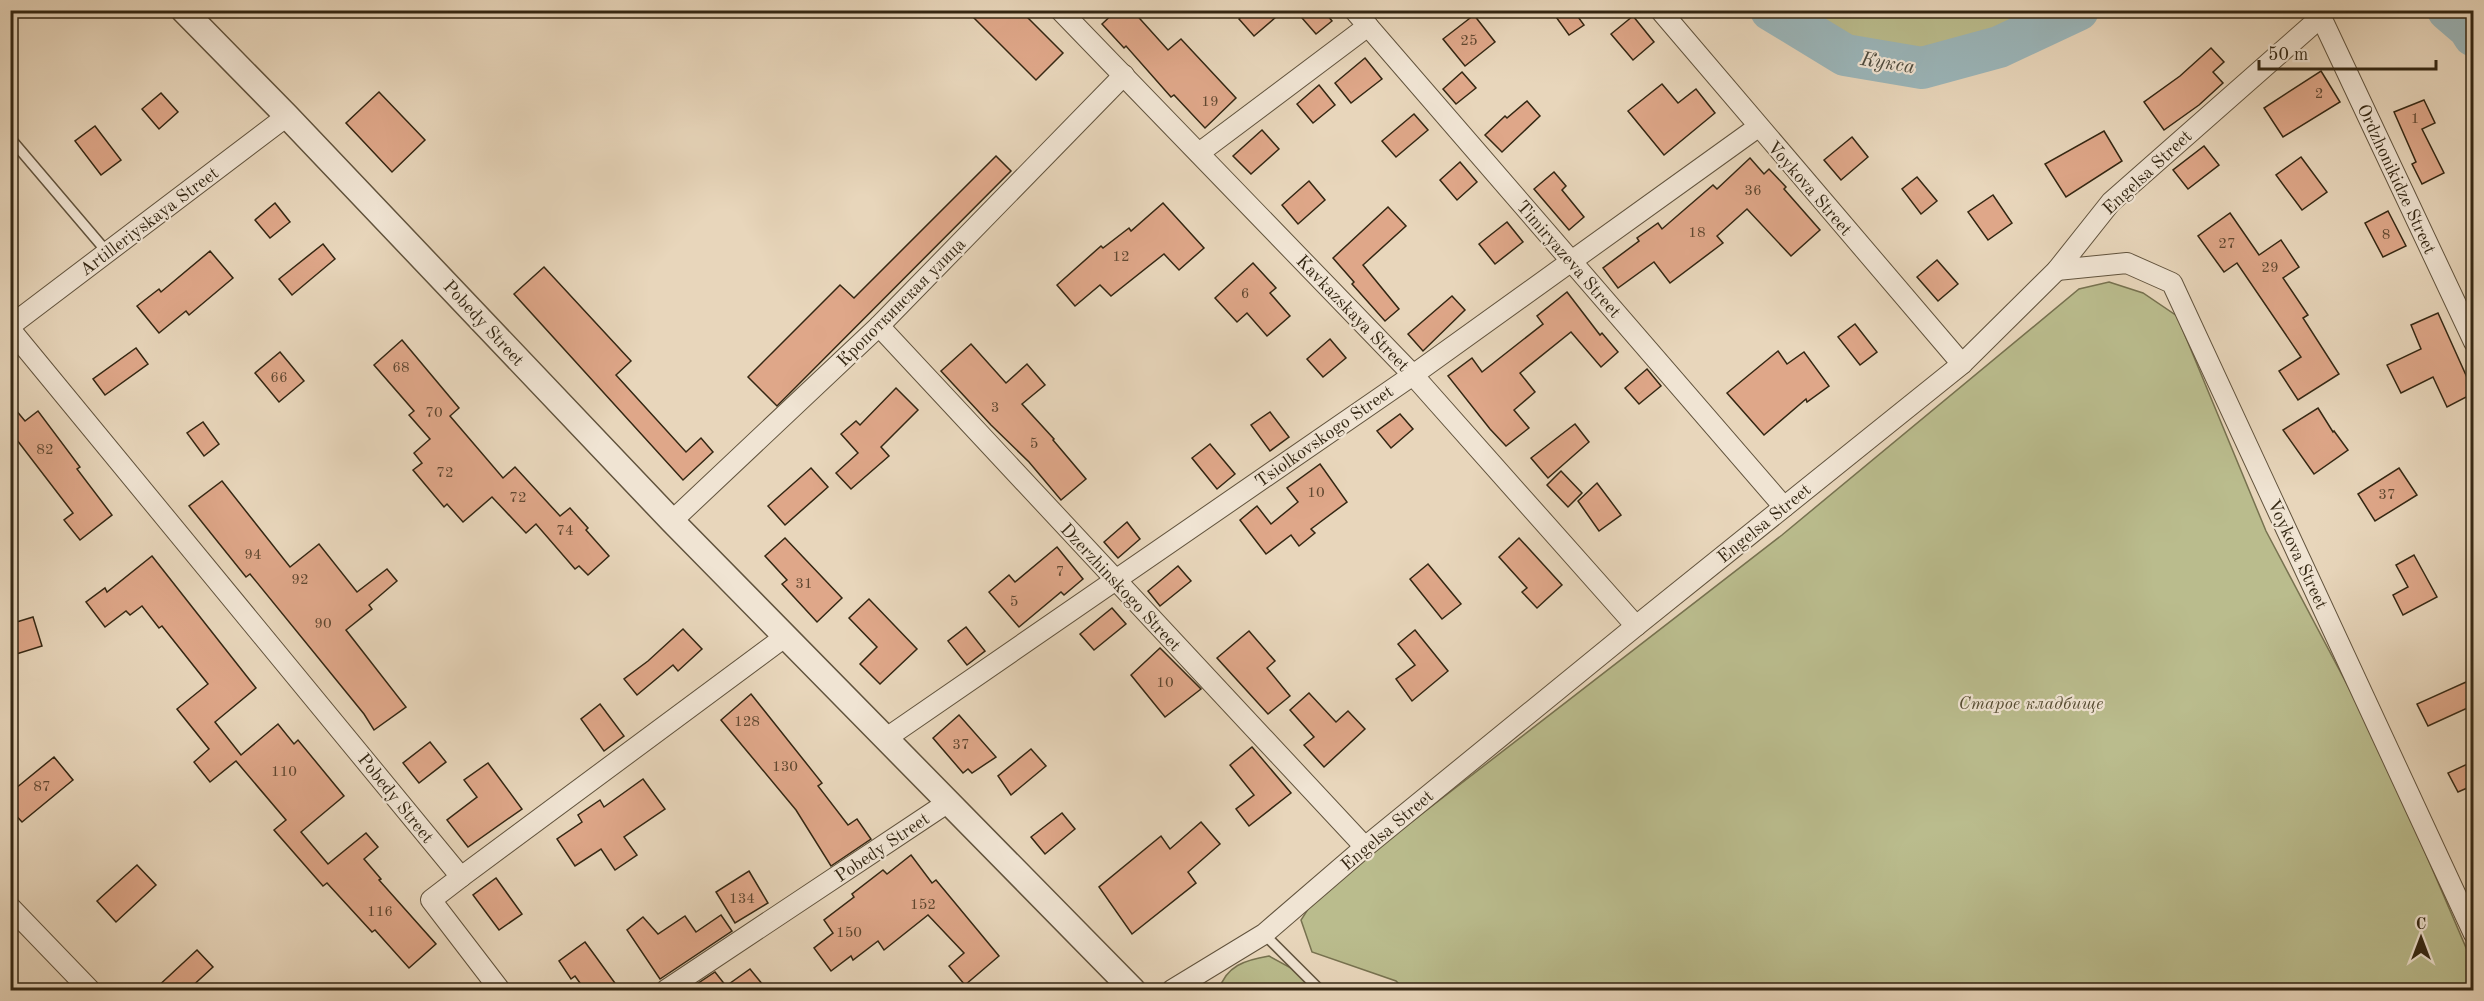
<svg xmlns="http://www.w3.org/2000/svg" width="2484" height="1001" viewBox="0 0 2484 1001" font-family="'Old Standard TT',serif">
<rect width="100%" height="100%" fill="#e8d6bb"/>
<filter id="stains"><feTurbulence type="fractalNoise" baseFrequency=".00333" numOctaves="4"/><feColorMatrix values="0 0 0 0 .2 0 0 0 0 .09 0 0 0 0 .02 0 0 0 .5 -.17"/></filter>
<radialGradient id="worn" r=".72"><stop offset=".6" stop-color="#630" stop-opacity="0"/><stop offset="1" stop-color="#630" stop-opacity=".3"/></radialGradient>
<g fill="#babc8d" stroke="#777250" stroke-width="1.5">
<path d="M1790,11h262l-60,31 -69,13 -65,-9 -48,-23z"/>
<path d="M2109,282l34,11 34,23 89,215 114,216 93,217v26h-1068l-9,-9 -84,-29 -11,-32 16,-25 465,-360 297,-246z"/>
<path d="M1269,956l22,12 22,22h-94c7,-24 26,-30 50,-34z"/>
</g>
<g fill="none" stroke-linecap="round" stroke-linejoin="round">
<g stroke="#9bb6ba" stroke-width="42">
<path d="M1771,10l74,45 77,13 77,-21 79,-37"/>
<path d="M2448,10l21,18 5,8"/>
</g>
</g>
<g fill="#dfa789" stroke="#342713" stroke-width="1.5">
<path d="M966,10h54l43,43 -27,27z"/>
<path d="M1117,10h15l36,40 13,-11 55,59 -31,30 -31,-33 -3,2 -45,-51 -2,2 -22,-24z"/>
<path d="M1248,10h36l-30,26 -15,-17z"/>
<path d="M1295,10h28l9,11 -16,13z"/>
<path d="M1551,10h22l11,15 -15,10z"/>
<path d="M1474,15l21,27 -30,24 -22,-27z"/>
<path d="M1633,16l21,26 -21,18 -22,-26z"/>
<path d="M2211,48l13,14 -11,10 10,11 -24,22 -35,25 -20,-28 36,-26z"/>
<path d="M1365,58l17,21 -31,24 -16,-20z"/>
<path d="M2321,71l19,31 -57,35 -19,-29z"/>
<path d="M1462,72l14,16 -20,16 -13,-15z"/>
<path d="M1662,84l16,19 18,-14 19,24 -51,42 -36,-44z"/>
<path d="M1319,85l16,20 -22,18 -16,-19z"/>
<path d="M379,92l46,48 -33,32 -46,-49z"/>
<path d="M161,93l17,19 -19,17 -17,-20z"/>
<path d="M2424,100l11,23 -13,6 22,44 -22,11 -10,-20 4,-2 -22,-50z"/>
<path d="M1527,101l13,15 -38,36 -17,-17 20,-19 2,2z"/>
<path d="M1414,114l14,16 -32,27 -14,-16z"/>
<path d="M95,126l26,34 -20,15 -26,-34z"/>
<path d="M1262,130l17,19 -28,25 -18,-18z"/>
<path d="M2104,131l18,30 -56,36 -21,-33z"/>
<path d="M1852,137l16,20 -27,23 -17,-20z"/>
<path d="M2204,146l15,19 -31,24 -15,-19z"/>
<path d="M996,156l15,15 -234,235 -29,-29 92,-92 14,13z"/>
<path d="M2301,157l26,35 -25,18 -26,-35z"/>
<path d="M1750,158l14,16 5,-5 17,18 -2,2 36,41 -29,26 -44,-47 -30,27 6,7 -53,40 -16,-21 -36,26 -15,-20 36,-27 -2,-3 21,-15 4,6 51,-44 4,4z"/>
<path d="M1460,162l17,20 -20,18 -17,-20z"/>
<path d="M1554,172l12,14 -4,4 22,27 -15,13 -35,-41z"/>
<path d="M1917,177l20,24 -16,13 -19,-25z"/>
<path d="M1309,181l16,19 -27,24 -16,-19z"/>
<path d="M1993,195l19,28 -24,17 -20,-28z"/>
<path d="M275,203l15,19 -20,16 -15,-18z"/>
<path d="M1163,203l41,45 -25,22 -15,-16 -53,42 -11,-11 -25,21 -18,-21 44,-39 2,2 26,-20 2,3z"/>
<path d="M1388,207l18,19 -43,39 36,44 -14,12 -33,-37 2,-2 -21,-24z"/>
<path d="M2388,211l18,35 -23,11 -18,-34z"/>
<path d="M2230,213l29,42 22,-15 18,27 -16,11 25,37 -5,3 36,56 -41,26 -19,-29 22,-14 -64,-94 -13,9 -26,-36z"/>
<path d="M1507,222l16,20 -28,22 -16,-20z"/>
<path d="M323,244l12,15 -43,36 -13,-16z"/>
<path d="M210,251l23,27 -44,37 -3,-4 -27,22 -22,-27 22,-17 2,3z"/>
<path d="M1937,260l21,24 -20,17 -21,-24z"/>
<path d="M1253,263l23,25 -6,5 20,23 -23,20 -20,-23 -10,9 -22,-24z"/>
<path d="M544,267l87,94 -15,14 70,77 15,-14 12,14 -30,28 -169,-186z"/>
<path d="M1567,292l33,43 2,-2 16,19 -17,15 -30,-35 -51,41 15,19 -21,18 15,18 -23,18 -16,-17 -42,-53 24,-18 10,14 61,-48 -6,-8z"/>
<path d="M1452,296l13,14 -42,41 -15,-17z"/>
<path d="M2438,313l36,80 -27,14 -14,-30 -32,16 -14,-28 34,-16 -10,-24z"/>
<path d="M1855,324l22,28 -17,13 -22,-28z"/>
<path d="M1330,339l16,19 -23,19 -16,-18z"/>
<path d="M402,340l57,68 -9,8 53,62 12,-11 45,49 10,-8 18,20 -2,2 23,26 -21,19 -9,-9 -4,3 -39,-45 -10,9 -34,-36 -29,25 -16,-18 -3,3 -31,-37 9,-7 -8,-10 16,-14 -21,-24 5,-4 -40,-46z"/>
<path d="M971,344l35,39 21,-19 18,21 -23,19 32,35 -1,1 33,39 -25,21 -32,-38 -38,-37 -50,-54z"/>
<path d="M136,348l12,16 -43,31 -12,-16z"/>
<path d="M1778,351l9,13 17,-12 25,34 -22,16 -1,-3 -42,36 -37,-42z"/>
<path d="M280,352l24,29 -25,21 -24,-29z"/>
<path d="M1647,369l14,17 -22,18 -14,-16z"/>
<path d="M896,388l22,22 -37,37 8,9 -38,33 -15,-16 22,-20 -17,-19 15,-13 4,4z"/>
<path d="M10,403l15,18 13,-10 42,56 -3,2 35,46 -32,25 -16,-20 9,-7 -63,-82z"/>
<path d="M2318,408l15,24 1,-1 14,19 -34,24 -31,-44z"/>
<path d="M1270,412l19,25 -19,14 -19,-26z"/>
<path d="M1400,414l13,15 -22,19 -14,-17z"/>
<path d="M203,422l16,22 -15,12 -17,-23z"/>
<path d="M1575,424l14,18 -41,36 -17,-20z"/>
<path d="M1210,444l25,30 -18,15 -25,-31z"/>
<path d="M1320,464l27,38 -36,27 4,4 -16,13 -8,-11 -25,19 -26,-34 17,-14 14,18 27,-22 -11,-14z"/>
<path d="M811,468l17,19 -43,38 -17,-19z"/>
<path d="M2399,468l18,27 -42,26 -17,-27z"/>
<path d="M1561,471l21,22 -14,14 -21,-22z"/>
<path d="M222,481l68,86 29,-23 38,48 30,-23 10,12 -28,24 3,4 -26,21 60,77 -32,23 -10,-16 -114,-140 -4,3 -57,-71z"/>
<path d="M1597,483l24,32 -22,16 -21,-30z"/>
<path d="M1127,522l13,17 -22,19 -14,-16z"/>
<path d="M785,538l57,60 -25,24 -35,-38 5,-4 -22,-24z"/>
<path d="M1519,538l43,47 -25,23 -15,-16 5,-4 -28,-31z"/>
<path d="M1057,547l26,32 -19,16 -3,-3 -42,35 -30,-35 20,-17 6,7z"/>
<path d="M2414,555l23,42 -34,18 -10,-20 15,-8 -12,-22z"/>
<path d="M152,556l104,132 -41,34 26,33 37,-31 16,20 4,-4 46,56 -43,36 27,32 38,-31 12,14 -14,12 17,20 -2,1 57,64 -27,24 -34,-38 -3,2 -45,-49 -4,3 -49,-56 12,-10 -50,-59 -26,21 -16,-20 15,-13 -32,-40 31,-25 -46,-58 -3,2 -17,-22 -12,9 -4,-4 -21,16 -19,-25 19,-14 2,4z"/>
<path d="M1428,564l33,40 -19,15 -32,-40z"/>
<path d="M1178,566l13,15 -31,25 -12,-15z"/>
<path d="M869,599l48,50 -37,35 -20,-20 17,-17 -28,-29z"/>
<path d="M1112,608l14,16 -32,26 -14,-16z"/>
<path d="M33,617l9,29 -32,10v-32z"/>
<path d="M966,627l19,24 -18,14 -19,-24z"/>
<path d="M683,629l19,20 -24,22 -5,-6 -36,30 -13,-16 24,-18z"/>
<path d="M1415,630l33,41 -36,30 -16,-22 19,-14 -17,-21z"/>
<path d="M1249,631l26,30 -8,7 23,28 -22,18 -51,-56z"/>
<path d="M1160,648l41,41 -36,28 -34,-42z"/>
<path d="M2466,682l8,17v6l-46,21 -11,-22z"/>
<path d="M1309,693l27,29 12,-11 17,18 -41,38 -20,-22 10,-8 -24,-27z"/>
<path d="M751,694l71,89 -4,3 30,39 9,-6 14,20 -40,27 -35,-56 -75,-90z"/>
<path d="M600,704l24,32 -20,15 -23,-32z"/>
<path d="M959,715l37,42 -24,16 -4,-4 -5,4 -30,-35z"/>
<path d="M430,742l16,20 -27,21 -16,-20z"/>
<path d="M1252,747l39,46 -42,33 -13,-17 18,-14 -24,-30z"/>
<path d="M1031,749l15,17 -35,29 -13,-19z"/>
<path d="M54,757l19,23 -51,42 -12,-13v-16z"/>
<path d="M2474,761v24l-16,7 -10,-19z"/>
<path d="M488,763l34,46 -54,38 -21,-27 30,-23 -13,-17z"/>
<path d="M643,779l22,30 -41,28 13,18 -22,15 -14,-21 -26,17 -18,-27 25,-17 -4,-7 22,-15 4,7z"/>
<path d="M1062,813l13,16 -30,25 -14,-17z"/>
<path d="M1201,822l19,22 -32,28 8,11 -64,51 -33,-47 62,-51 9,13z"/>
<path d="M911,855l21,28 4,-3 63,76 -34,29 -16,-19 15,-13 -36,-38 -44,35 -6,-9 -25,19 -2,-4 -20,15 -17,-23 19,-15 -9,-13 30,-23 -2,-3 31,-24 4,4z"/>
<path d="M137,865l19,20 -40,37 -19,-21z"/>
<path d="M749,871l19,32 -33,20 -19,-31z"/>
<path d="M496,878l26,36 -23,16 -26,-35z"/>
<path d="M721,915l11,16 -72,48 -33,-49 16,-13 15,17 27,-18 11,16z"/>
<path d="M585,942l11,15 24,33h-35l-10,-14 -4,3 -12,-18z"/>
<path d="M197,950l16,17 -25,23h-34z"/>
<path d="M750,969l17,21h-65l-5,-6 18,-12 11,14z"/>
</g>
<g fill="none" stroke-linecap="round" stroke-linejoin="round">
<defs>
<g id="service">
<path d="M10,138l97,114"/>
<path d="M1264,934l56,56"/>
</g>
<g id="minor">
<path d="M1060,10l353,365 223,251"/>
<path d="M1354,10l430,497"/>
<path d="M1660,10l302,354"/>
<path d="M2321,10v7l153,325"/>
<path d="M1199,153l169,-127"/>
<path d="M2057,270l70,-7 45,20 302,651"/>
<path d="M10,326l277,-210"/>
<path d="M879,326l486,521"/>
<path d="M10,329l451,548 -30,23 69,90"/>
<path d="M672,521l207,-195 245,-251"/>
<path d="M885,739l528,-364 345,-248"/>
<path d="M461,877l325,-241"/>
<path d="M10,907l80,83"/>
<path d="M666,990l281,-187"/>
<path d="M1172,990l92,-56 101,-87 271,-221 326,-262 95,-94 54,-68 210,-185"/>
</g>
<path id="tertiary" d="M183,10l104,106 385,405 461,469"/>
</defs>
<use href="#service" stroke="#61533d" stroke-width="12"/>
<use href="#minor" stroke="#61533d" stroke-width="22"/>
<use href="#tertiary" stroke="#61533d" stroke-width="27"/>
<use href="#service" stroke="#f0e4d3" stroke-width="9"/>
<use href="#minor" stroke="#f0e4d3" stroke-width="20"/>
<use href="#tertiary" stroke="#f0e4d3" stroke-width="24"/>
</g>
<g text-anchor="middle" stroke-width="4.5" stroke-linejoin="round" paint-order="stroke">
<g font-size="15" fill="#5f4730">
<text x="1469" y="45">25</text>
<text x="2319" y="98">2</text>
<text x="1210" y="106">19</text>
<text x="2415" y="123">1</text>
<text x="1753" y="195">36</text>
<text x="1697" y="237">18</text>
<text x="2386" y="239">8</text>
<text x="2227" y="248">27</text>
<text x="1121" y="261">12</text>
<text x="2270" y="272">29</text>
<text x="1245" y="298">6</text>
<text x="401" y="372">68</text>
<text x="279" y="382">66</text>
<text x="995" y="412">3</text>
<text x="434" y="417">70</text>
<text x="1034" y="448">5</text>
<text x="45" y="454">82</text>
<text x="445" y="477">72</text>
<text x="1316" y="497">10</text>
<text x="2387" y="499">37</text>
<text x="518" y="502">72</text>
<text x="565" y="535">74</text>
<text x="253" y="559">94</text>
<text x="1060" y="576">7</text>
<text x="300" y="584">92</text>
<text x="804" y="588">31</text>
<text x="1014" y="606">5</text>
<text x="323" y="628">90</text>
<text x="1165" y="687">10</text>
<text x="747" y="726">128</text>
<text x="961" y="749">37</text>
<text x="785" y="771">130</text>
<text x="284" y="776">110</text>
<text x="42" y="791">87</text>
<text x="742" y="903">134</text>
<text x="923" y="909">152</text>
<text x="380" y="916">116</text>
<text x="849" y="937">150</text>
</g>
<g font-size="18" fill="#342713" stroke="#f0e4d3">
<text transform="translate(2147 172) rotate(-43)" y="6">Engelsa Street</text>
<text transform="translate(2397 179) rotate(65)" y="6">Ordzhonikidze Street</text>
<text transform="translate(1810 188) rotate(49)" y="6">Voykova Street</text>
<text transform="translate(149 221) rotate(-37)" y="6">Artilleriyskaya Street</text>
<text transform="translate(1569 259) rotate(49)" y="6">Timiryazeva Street</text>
<text transform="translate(901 302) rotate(-45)" y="6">Кропоткинская улица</text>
<text transform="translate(1353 313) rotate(46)" y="6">Kavkazskaya Street</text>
<text transform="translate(484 323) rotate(47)" y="6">Pobedy Street</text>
<text transform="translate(1324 436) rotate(-35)" y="6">Tsiolkovskogo Street</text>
<text transform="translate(1764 523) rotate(-39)" y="6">Engelsa Street</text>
<text transform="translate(2298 554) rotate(65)" y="6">Voykova Street</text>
<text transform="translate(1121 587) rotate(47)" y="6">Dzerzhinskogo Street</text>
<text transform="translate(396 798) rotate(51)" y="6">Pobedy Street</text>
<text transform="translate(1387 830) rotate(-40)" y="6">Engelsa Street</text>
<text transform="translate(882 847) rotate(-34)" y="6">Pobedy Street</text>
</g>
<g font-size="18" font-style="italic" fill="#564c32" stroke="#f0e4d3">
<text x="2031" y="709">Старое кладбище</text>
</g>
<g font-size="20" font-style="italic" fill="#4e4b3d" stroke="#f0e4d3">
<text transform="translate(1888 62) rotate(9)" y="7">Кукса</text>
</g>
</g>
<rect width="2484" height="1001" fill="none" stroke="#e8d6bb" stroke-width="36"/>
<rect x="12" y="12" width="2460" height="977" fill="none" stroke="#342713" stroke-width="3"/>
<rect x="18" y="18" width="2448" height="965" fill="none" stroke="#342713" stroke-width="1.5"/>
<g transform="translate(2421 938)" stroke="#f0e4d3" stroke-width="4.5" paint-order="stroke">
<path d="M0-4.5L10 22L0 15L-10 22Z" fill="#342713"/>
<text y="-9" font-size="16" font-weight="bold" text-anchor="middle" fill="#342713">С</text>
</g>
<path d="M2259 60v9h177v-9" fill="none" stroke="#342713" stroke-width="3"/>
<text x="2268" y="60" font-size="18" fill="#342713" stroke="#f0e4d3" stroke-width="4.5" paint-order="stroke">50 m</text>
<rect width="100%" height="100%" filter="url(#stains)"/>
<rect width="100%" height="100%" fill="url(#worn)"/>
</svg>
